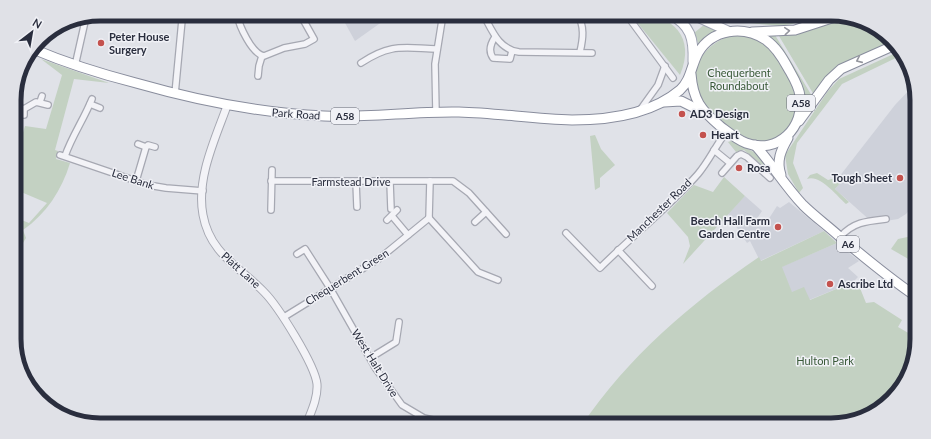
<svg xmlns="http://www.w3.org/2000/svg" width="931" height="439" viewBox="0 0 931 439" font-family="Lato,sans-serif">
<rect width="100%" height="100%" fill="#e0e2e8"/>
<g fill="#ced1da">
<path d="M340,14h53l-38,27z"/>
<path d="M914,85l2,4 1,112 -11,13 -8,5 -25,4 -38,-34 8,-9 -4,-3 56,-72z"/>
<path d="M745,196l17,15 -4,6 5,6 5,-3 9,-14 3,2 9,-6 35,29 -64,30 -10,-20 -3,2 -19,-29z"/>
<path d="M837,243l22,18 -11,7 10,9 -5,5 -44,18 -17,-7 -11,-26z"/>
</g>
<g fill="#c3d1c2">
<path d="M635,14c38,0 61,23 45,61l-44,-54z"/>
<path d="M804,14h19l-31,10 -13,2 -58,-6 1,-3 60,5z"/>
<path d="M846,17l18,4 29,22 -55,24 -24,28 -35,-59 17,-2z"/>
<path d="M705,24l13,6 -19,15 -5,-12z"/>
<path d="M737,35c13,1 23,5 33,14 21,19 42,73 7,89 -21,10 -39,-4 -55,-17 -7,-6 -16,-13 -21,-21 -16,-30 5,-61 36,-65z"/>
<path d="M768,35h7l37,61 -7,11 -3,-23 -23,-38z"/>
<path d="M900,51l2,4 -60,29 -45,59 -4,20 10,25 -4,5 -11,-19 -3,-19 43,-64 11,-12z"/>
<path d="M41,59l68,24 -35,-4 -19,71 3,1 -2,8 14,4c-8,27 -24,51 -47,67l3,8 -11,18 -1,-39 15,6 18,-20 -33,-14v-44h5l6,-19 21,3 16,-54z"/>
<path d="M595,135l6,14 14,16 -15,13v9l-5,3 -5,-54z"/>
<path d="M731,141l25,12 10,10 -3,3 -19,-16 -8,2 -8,-10z"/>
<path d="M817,173l11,7 11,-3 4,3 -8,9 14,13 -3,2c-9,-8 -26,-30 -39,-25l3,-4z"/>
<path d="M724,177l21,19 -62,68 7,-18 -2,-9 -21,-24 27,-28 19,7z"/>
<path d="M824,231l13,12 -55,24 10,25 12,-5 6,13 43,-18 2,7 5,-1 6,15 8,-1 28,18 -4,7 19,11 -7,34 -31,38 -43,15h-254c46,-68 109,-122 177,-168l2,4z"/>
<path d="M917,235v29l-26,-15 7,-10z"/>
</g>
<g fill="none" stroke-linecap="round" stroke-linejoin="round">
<defs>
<g id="minor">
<path d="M237,14c2,12 15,40 27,42l20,-8 21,-4 9,-5 -14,-25"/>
<path d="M483,14c9,16 15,35 36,38l73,1"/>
<path d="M577,14c8,12 6,25 3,38"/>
<path d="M626,14l47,64"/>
<path d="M495,37c-4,6 -7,14 -2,21l17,1 2,-8"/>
<path d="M361,63c30,-20 42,-15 76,-14"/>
<path d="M75,66l11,-49"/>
<path d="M258,76l1,-10 3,-10"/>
<path d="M175,94l7,-74 4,-6"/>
<path d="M40,102l2,-6"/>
<path d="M90,104l10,4"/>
<path d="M14,105l10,4 12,-7 12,3"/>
<path d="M24,109v6"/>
<path d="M640,110l18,-25 7,-19"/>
<path d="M436,112l-1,-48 8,-50"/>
<path d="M138,144l8,3"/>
<path d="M714,150l16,13"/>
<path d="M60,155l88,30 18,3 37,3"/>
<path d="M65,156c7,-20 19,-37 27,-57"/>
<path d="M722,173l15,-17 4,-2 6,3 23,21"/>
<path d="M136,181l10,-34 2,-2 7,2"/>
<path d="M271,181h182l16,12 37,41"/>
<path d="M356,182l1,25"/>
<path d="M390,182l1,27"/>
<path d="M271,210l1,-40"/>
<path d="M392,216l16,19"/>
<path d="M429,218l49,54 20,8"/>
<path d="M429,218l1,-37"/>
<path d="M387,220l10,-10"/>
<path d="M475,222l11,-10"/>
<path d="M566,233l34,35c32,-32 68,-60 98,-94 11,-13 18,-29 29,-43"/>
<path d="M840,237c13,-15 27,-16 46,-18"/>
<path d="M618,250l34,36"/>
<path d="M297,254l8,-5 25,39 46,81 26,36 22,13 13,3"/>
<path d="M284,317l96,-59 49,-40"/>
<path d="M370,358l26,-16 3,-20"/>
</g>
<path id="tertiary" d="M227,106c-12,33 -31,73 -24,109 7,39 37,52 61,77 14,14 51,73 53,92 1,14 -6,28 -11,41"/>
<g id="primary">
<path d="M669,14c22,11 25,25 24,48"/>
<path d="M691,14l37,17"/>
</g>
<g id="trunk">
<path d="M752,32l43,-2 43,-14"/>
<path d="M33,49c33,14 68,25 103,34 63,18 122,30 188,33 45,2 90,-5 135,-4 38,1 75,7 113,8 36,0 80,-6 108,-30 11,-10 11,-24 18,-37 14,-24 45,-28 68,-13 10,7 16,17 22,28 5,9 11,18 12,28 5,31 -22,59 -54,47 -10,-4 -18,-11 -26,-17 -19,-16 -27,-26 -29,-52"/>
<path d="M664,102l17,-1 20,10"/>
<path d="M799,121l30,-41 12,-11 54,-24"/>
<path d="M755,145c17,19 30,41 48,60 11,11 25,21 37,32 25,21 50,42 77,60"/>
<path d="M781,175c-5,-14 0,-25 7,-37"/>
</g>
</defs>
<use href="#minor" stroke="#a6a8b2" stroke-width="8"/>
<use href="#tertiary" stroke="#a6a8b2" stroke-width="9"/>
<use href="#primary" stroke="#a0a4b3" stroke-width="11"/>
<use href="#trunk" stroke="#898d9d" stroke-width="11"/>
<use href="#minor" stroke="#f3f3f7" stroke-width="5.5"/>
<use href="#tertiary" stroke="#f3f3f7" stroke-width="7"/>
<use href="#primary" stroke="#fff" stroke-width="9"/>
<use href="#trunk" stroke="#fff" stroke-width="9"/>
</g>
<defs><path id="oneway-chevron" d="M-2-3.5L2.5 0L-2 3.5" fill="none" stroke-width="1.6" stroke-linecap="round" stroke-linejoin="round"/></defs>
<g stroke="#94969e">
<use href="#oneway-chevron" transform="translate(787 31) rotate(-5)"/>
<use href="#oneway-chevron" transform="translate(859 60) rotate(156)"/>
</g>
<g fill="#c4524e" stroke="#f0f1f6" stroke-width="1.5">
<circle cx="101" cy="43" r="4"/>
<circle cx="682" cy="114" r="4"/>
<circle cx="703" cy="135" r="4"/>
<circle cx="739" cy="168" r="4"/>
<circle cx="900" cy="178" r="4"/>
<circle cx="778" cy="227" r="4"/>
<circle cx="830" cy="284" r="4"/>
</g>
<g text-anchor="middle" stroke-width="3" stroke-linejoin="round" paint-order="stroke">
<g fill="#f0f1f6" stroke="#656875" stroke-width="1">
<rect x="787" y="95" width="28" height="16" rx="3"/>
<rect x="331" y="108" width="28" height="16" rx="3"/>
<rect x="837" y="236" width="22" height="16" rx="3"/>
</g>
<g font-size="10" font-weight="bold" fill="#2a2e3e">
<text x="801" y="107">A58</text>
<text x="345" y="120">A58</text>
<text x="848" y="248">A6</text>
</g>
<g font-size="11" font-weight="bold" fill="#2a2e3e" stroke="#f0f1f6" text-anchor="start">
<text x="109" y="41">Peter House<tspan x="109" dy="13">Surgery</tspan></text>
<text x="690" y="118">AD3 Design</text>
<text x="711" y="139">Heart</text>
<text x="747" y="172">Rosa</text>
<text x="892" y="182" text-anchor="end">Tough Sheet</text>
<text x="770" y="225" text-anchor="end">Beech Hall Farm<tspan x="770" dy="13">Garden Centre</tspan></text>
<text x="838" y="288">Ascribe Ltd</text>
</g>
<g font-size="11" fill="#395938" stroke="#f0f1f6">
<text x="739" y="77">Chequerbent<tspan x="739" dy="13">Roundabout</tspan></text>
<text x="825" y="365">Hulton Park</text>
</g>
<g font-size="11" fill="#2a2e3e" stroke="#f0f1f6">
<text transform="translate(296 114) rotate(4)" y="4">Park Road</text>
<text transform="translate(133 179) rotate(18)" y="4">Lee Bank</text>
<text x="351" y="186">Farmstead Drive</text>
<text transform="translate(659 210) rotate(-44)" y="4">Manchester Road</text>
<text transform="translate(241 270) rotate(42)" y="4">Platt Lane</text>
<text transform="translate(347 277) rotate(-32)" y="4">Chequerbent Green</text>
<text transform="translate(375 363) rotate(58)" y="4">West Halt Drive</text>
</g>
</g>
<path d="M0 0H931V439H0ZM100 21H831A79 79 0 0 1 910 100V339A79 79 0 0 1 831 418H100A79 79 0 0 1 21 339V100A79 79 0 0 1 100 21Z" fill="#e0e1e7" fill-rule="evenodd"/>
<path fill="none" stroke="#2a2e3e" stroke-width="5" d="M100 21H831A79 79 0 0 1 910 100V339A79 79 0 0 1 831 418H100A79 79 0 0 1 21 339V100A79 79 0 0 1 100 21Z"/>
<g transform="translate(32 32) rotate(31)" stroke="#f0f1f6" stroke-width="3" paint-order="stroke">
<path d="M0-3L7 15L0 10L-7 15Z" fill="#2a2e3e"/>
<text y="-6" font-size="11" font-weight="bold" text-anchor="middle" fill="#2a2e3e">N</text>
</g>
</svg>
